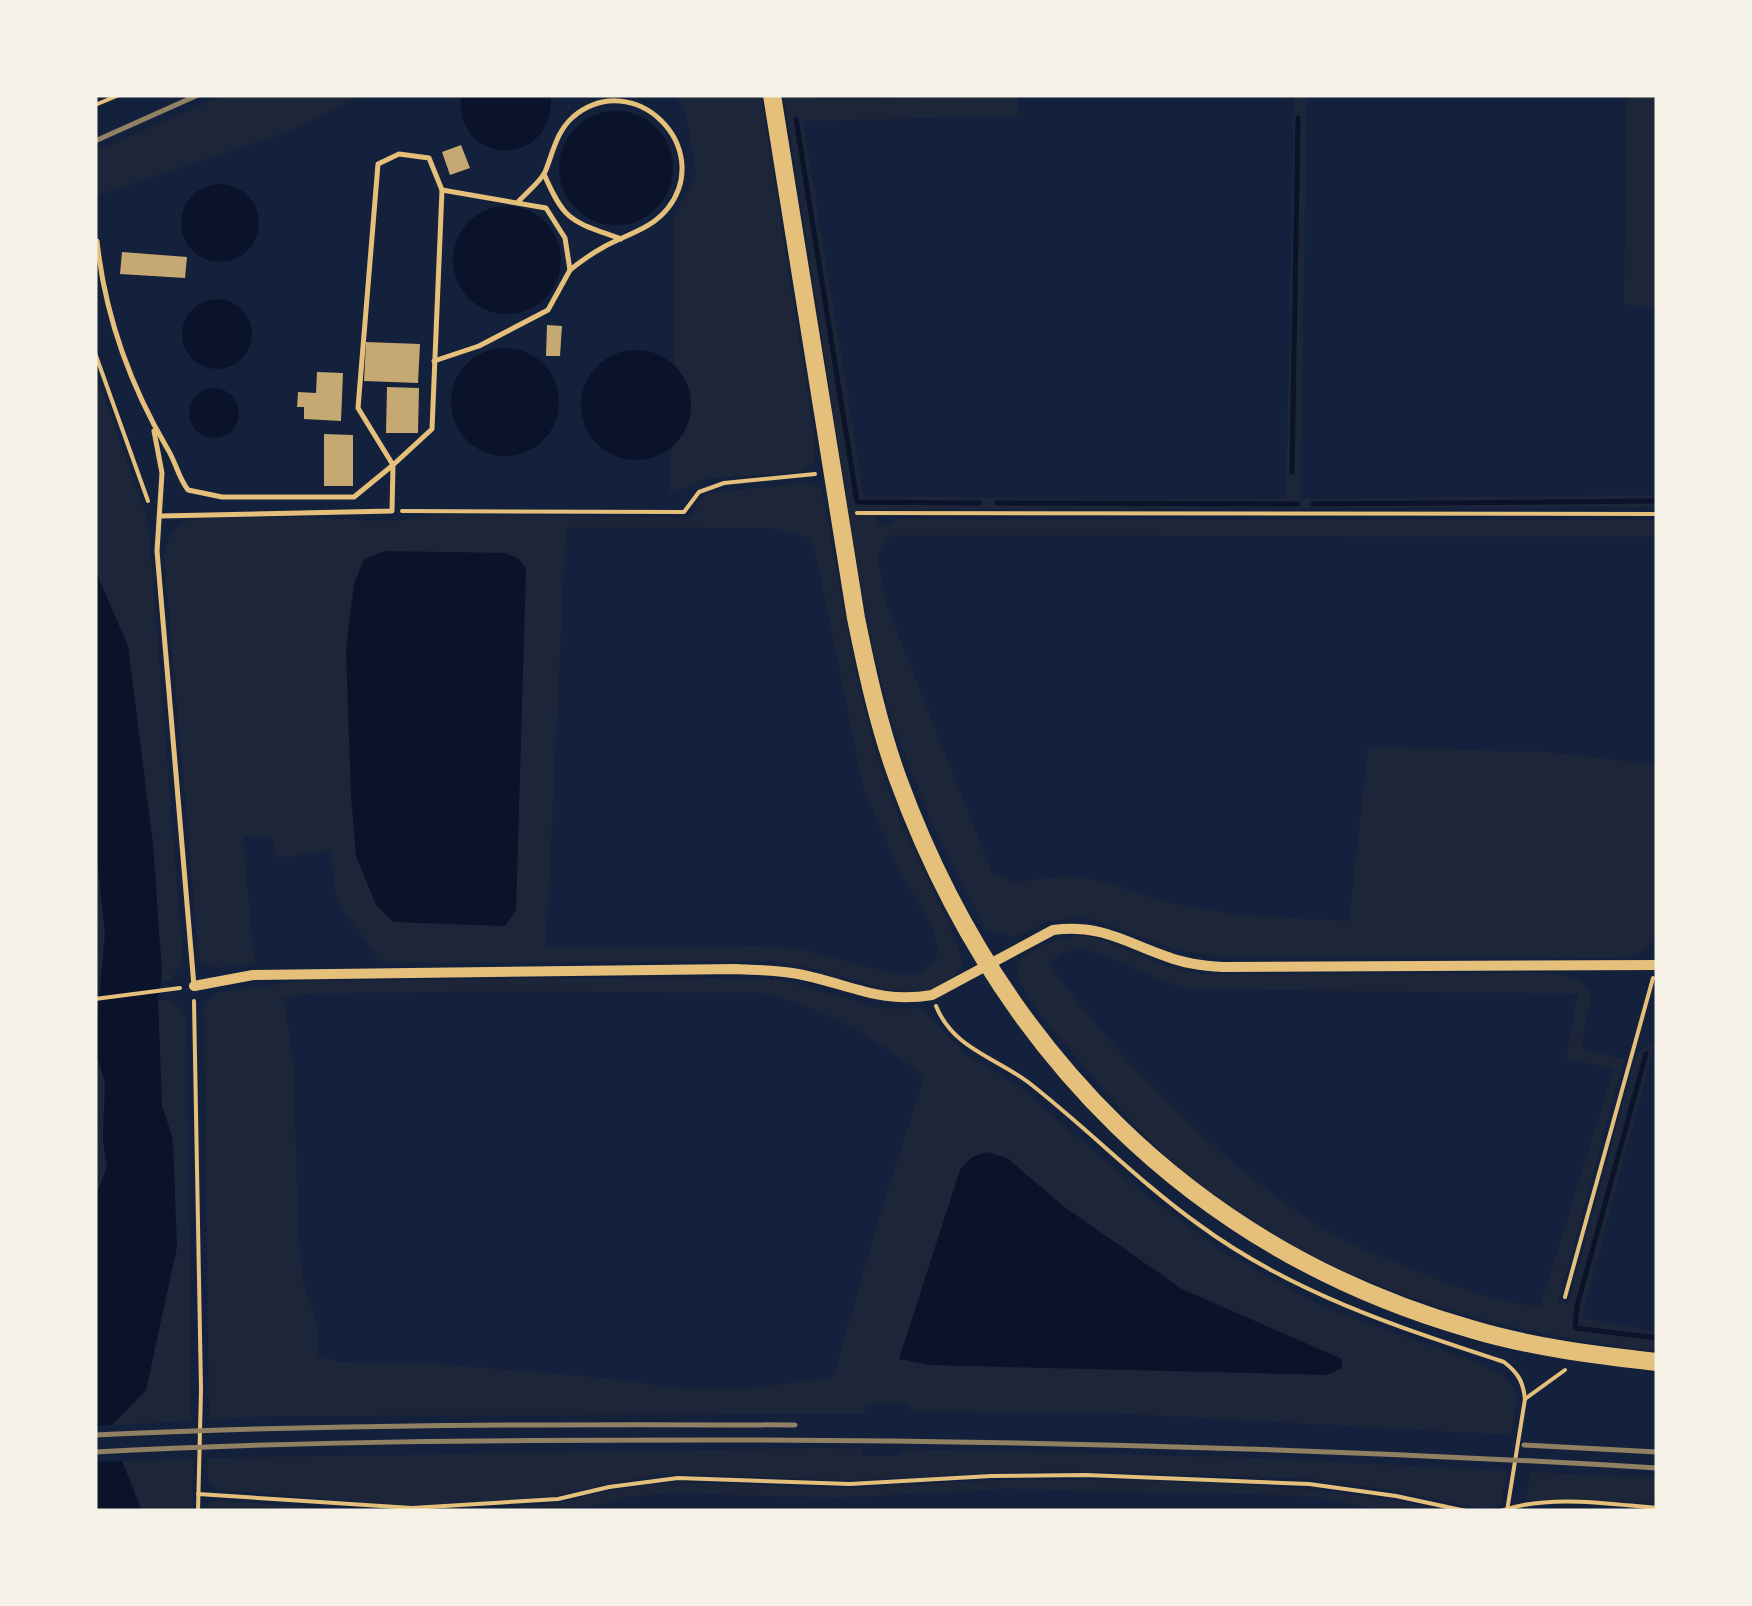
<svg xmlns="http://www.w3.org/2000/svg" width="1752" height="1606" viewBox="0 0 1752 1606" font-family="'Public Sans',sans-serif">
<rect width="100%" height="100%" fill="#14213d"/>
<g fill="#1d2539" fill-rule="evenodd">
<path d="M224,95h136l-67,35 -198,66v-44z"/>
<path d="M674,95h87l54,347 -1,21 -12,9 -97,7 -36,16c1,-14 -3,-37 4,-49 2,-5 7,-8 10,-13 14,-24 6,-48 -9,-69l-1,-146 23,-44 -11,-65z"/>
<path d="M784,95h33l1,5 200,-4v20l-215,5 61,375 254,4 168,-1 8,-404h13l-7,404 357,-4v12l-781,3 1,15h12l6,-6 762,1v16l-39,1 -726,-2 -13,15v18l9,41 104,263 21,10 55,-6 36,6 60,20 73,13 112,6 19,-174 179,5 110,13v168c-9,19 -19,22 -39,25l-392,-1 -44,-6 -99,-35 -36,6 -31,15 -30,-7 -55,-109 -39,-99 -18,-68 -17,-89z"/>
<path d="M1627,95h30v214l-33,-5z"/>
<path d="M95,372l50,140 4,20 34,430 -12,18 -10,2 -7,-135 -26,-200 -33,-77z"/>
<path d="M806,483l15,4c22,110 36,225 77,330 12,28 66,128 64,148 -29,48 -97,18 -136,7 -18,-5 -36,-8 -54,-11l-373,2 -20,-3 -43,-61 -6,-48 -54,7 -3,-19 -30,-3 11,127 -37,5 -18,-9 -35,-402c3,-19 10,-32 28,-39 40,0 80,-2 119,-1 41,2 85,9 126,-3l254,4 7,-15 10,-10zM566,527l205,1 37,10 8,17 47,232 35,81 36,63 4,19 -2,10 -18,14 -18,1 -102,-26 -35,-3 -217,2z"/>
<path d="M95,838l10,96 -6,53 -4,3z"/>
<path d="M1085,935c41,11 75,34 117,39l349,-1 30,7 10,15 -9,49 2,6 40,9 -66,244 10,1 69,-252 18,-10 -73,276 75,14v19c-171,-19 -350,-71 -482,-187 -36,-31 -67,-70 -98,-106 -17,-21 -64,-68 -60,-94 17,-20 43,-26 68,-29zM1083,949c38,9 71,32 109,40l386,5 -12,65 48,9 -74,239c-40,-5 -80,-19 -117,-33 -37,-16 -76,-30 -110,-52 -95,-61 -200,-168 -265,-260l19,-11z"/>
<path d="M681,977l100,3 103,29 37,-1 44,46 51,30 122,105 87,64 98,54 153,55 28,14 10,12 3,12 -6,35 -382,-21 -217,-3 -4,-8 -42,1 -1,10 -591,2 -65,4 -5,-412 10,-15 87,-12zM496,991l266,2c58,13 117,46 162,84l-44,138 -47,163 -92,11 -62,-1 -75,-10 -177,-15 -88,-1 -22,-7v-31l-15,-46 -3,-40 -6,-177 -9,-63 19,-4z"/>
<path d="M170,999l11,10 6,13 4,399 -79,4 34,-35 13,-64 14,-186 -11,-35 -4,-104z"/>
<path d="M95,1050l10,33 -2,56 4,28 -12,31z"/>
<path d="M824,1448l38,1 1,7h36l7,-7 355,9 246,13 -6,32 -12,7 -106,-21 -70,-10 -254,-8 -208,9 -195,-6 -106,23 -139,9 -195,-16 -8,-10 -1,-22z"/>
<path d="M193,1459v52h-51l-20,-50z"/>
<path d="M1530,1472l127,6v25l-130,-2z"/>
<path d="M1002,1480c153,0 298,-1 449,31h-64l-71,-14 -38,-2 -274,-6 -170,9 -164,-5 -43,4 -52,14h-102l87,-9 52,-12 59,-8 172,6z"/>
<path d="M216,1500l145,11h-157l2,-6z"/>
</g>
<g fill="#0b132b">
<path d="M461,95h90c4,76 -98,72 -90,0z"/>
<circle cx="616" cy="168" r="57"/>
<circle cx="220" cy="223" r="39"/>
<circle cx="507" cy="260" r="54"/>
<circle cx="217" cy="334" r="35"/>
<circle cx="505" cy="402" r="54"/>
<circle cx="636" cy="405" r="55"/>
<circle cx="214" cy="413" r="25"/>
<path d="M385,551l120,2 13,5 8,11 -10,341 -11,16 -112,-4 -17,-17 -20,-49 -5,-60 -5,-146 8,-66 10,-25z"/>
<path d="M95,570l33,76 25,201 9,126 -4,28 4,104 11,35 4,107 -31,143 -34,35 -17,1v-228l12,-31 -4,-28 2,-56 -10,-34 10,-115 -10,-96z"/>
<path d="M987,1152l20,6 56,48 119,83 160,70v9l-15,7 -397,-10 -31,-6 61,-189 12,-13z"/>
<path d="M122,1461l20,50h-47v-49z"/>
</g>
<g fill="none" stroke-linecap="round" stroke-linejoin="round">
<g stroke="#0b132b" stroke-width="5">
<path d="M796,119l61,383 123,1"/>
<path d="M1292,472l6,-354"/>
<path d="M997,503l301,1"/>
<path d="M1313,504l344,-3"/>
<path d="M1646,1054l-69,252 -2,22 82,10"/>
</g>
</g>
<g fill="#c6a872">
<path d="M461,145l9,23 -20,7 -8,-23z"/>
<path d="M122,252l65,5 -2,21 -65,-4z"/>
<path d="M547,325l15,1 -2,30h-14z"/>
<path d="M366,342l54,2 -2,39 -54,-2z"/>
<path d="M317,372l26,1 -2,48 -37,-2v-12h-7l1,-15 18,1z"/>
<path d="M387,387l32,1 -1,45h-32z"/>
<path d="M324,434l29,1v51h-29z"/>
</g>
<g fill="none" stroke-linecap="round" stroke-linejoin="round">
<g stroke="#e5c07b" stroke-width="4">
<path d="M95,105l24,-10"/>
<path d="M95,353l53,148"/>
<path d="M402,511l282,1 15,-20 25,-9 91,-9"/>
<path d="M857,513l800,1"/>
<path d="M95,999l85,-11"/>
<path d="M194,1001l7,389 -3,121"/>
<path d="M936,1006c17,42 58,51 92,76 58,45 110,99 170,142 92,68 199,103 306,138 14,11 19,19 21,37l-18,112"/>
<path d="M1565,1297l88,-319"/>
<path d="M1525,1399l40,-29"/>
<path d="M198,1494l214,14 146,-9 51,-12 69,-9 172,6 141,-8 95,-1 223,9 87,12 70,15"/>
<path d="M1501,1511c47,-17 108,-7 156,-3"/>
</g>
<g stroke="#e5c07b" stroke-width="5">
<path d="M544,174c21,49 28,47 77,65"/>
<path d="M519,201c8,-9 21,-19 26,-29 8,-19 11,-40 28,-55 61,-51 142,30 95,91 -17,22 -44,27 -66,40 -11,6 -22,14 -32,22"/>
<path d="M97,241c8,75 32,142 70,207 9,14 11,29 21,42l34,7h132l39,-32 -35,-57 20,-244 21,-10 30,4 13,32 -10,239 -39,36 -1,46 -231,5"/>
<path d="M434,361l45,-15 69,-36 22,-40 -5,-32 -19,-30 -104,-18"/>
<path d="M154,431l8,42 -5,78 37,435"/>
</g>
<path stroke="#e5c07b" stroke-width="10" d="M194,986l59,-11 483,-6c18,1 38,1 56,4 52,8 85,32 140,22l121,-65c49,-6 71,12 115,27 18,7 36,9 55,10l434,-2"/>
<path stroke="#e5c07b" stroke-width="18" d="M772,95l84,523c11,54 23,109 42,161 99,270 294,470 573,550 60,18 123,26 186,33"/>
<g stroke="#918062" stroke-width="5">
<path d="M95,141l103,-46"/>
<path d="M95,1435c233,-11 466,-11 700,-10"/>
<path d="M1524,1445l133,7"/>
<path d="M95,1452c204,-11 408,-12 612,-12 317,0 634,9 950,28"/>
</g>
</g>
<rect width="1752" height="1606" fill="none" stroke="#f6f1e7" stroke-width="195"/>
</svg>
